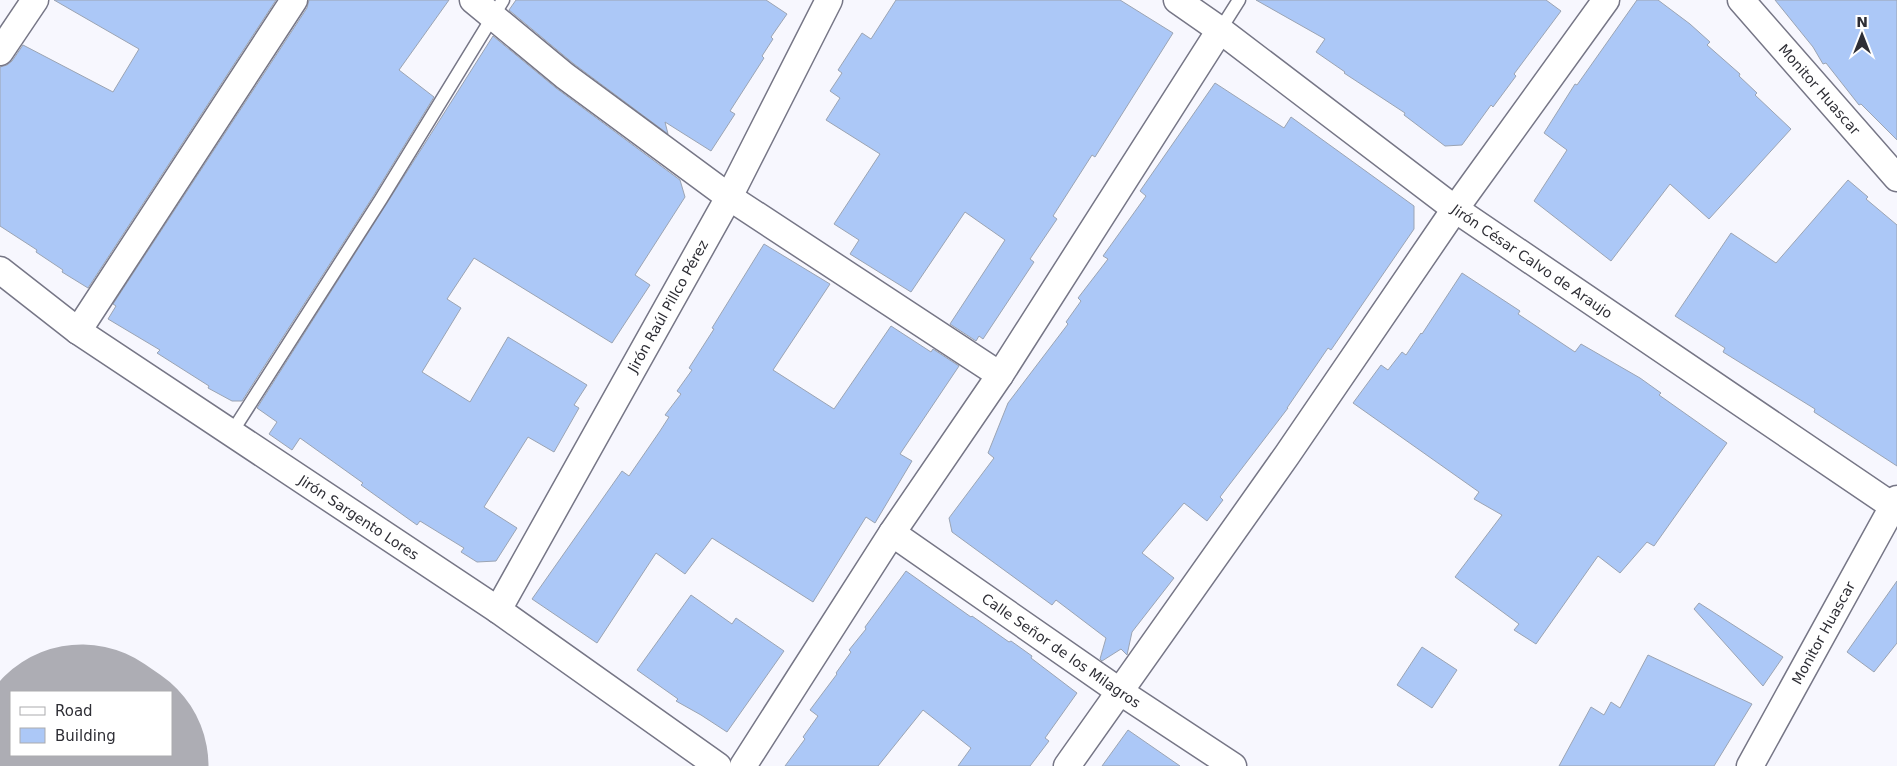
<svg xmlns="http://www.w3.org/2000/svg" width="1897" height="766" viewBox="0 0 1897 766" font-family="'DejaVu Sans',sans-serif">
<rect width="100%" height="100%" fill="#f7f7fe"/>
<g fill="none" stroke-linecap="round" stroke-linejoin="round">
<path stroke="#adadb4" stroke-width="221" d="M82,755l16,11"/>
</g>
<g fill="#acc8f7" stroke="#9ba4b3">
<path d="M54,0h222l-188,288 -26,-16 1,-2 -27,-18 1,-2 -37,-24v-159l7,-2 5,-4 11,-16 90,47 26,-43z"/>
<path d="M309,0h140l-50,70 35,27 -60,98 -132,206h-10l-24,-13 1,-2 -52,-33 3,-3 -52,-31 8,-13 -3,-2 194,-296z"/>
<path d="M516,0h250l21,14 -16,23 2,2 -11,17 2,2 -34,53 5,3 -24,37 -46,-29 3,12 -94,-70 -65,-54z"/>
<path d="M896,0h224l53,33 -78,124 -3,-2 -39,61 4,3 -27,40 4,3 -51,77 -4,-3 -3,5 -26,-17 55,-84 -40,-28 -54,80 -61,-38 9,-14 -25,-16 46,-70 -54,-34 14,-22 -10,-7 12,-18 -4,-3 24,-37 9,6z"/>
<path d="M1256,0h290l15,11 -47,63 2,2 -23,31 -2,-2 -29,40 -17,1 -41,-31 1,-2 -61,-40 1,-1 -29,-20 9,-13z"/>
<path d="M1637,0h21l32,24 20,18 -3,3 33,29 -1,2 18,17 -2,2 36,34 -82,90 -39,-35 -59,77 -77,-60 33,-51 -23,-17 31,-49 2,1z"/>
<path d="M1775,0h122v140l-36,-36 -2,1 -33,-42 -3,1 -10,-17z"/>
<path d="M493,36l63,52 124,92 5,17 -50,78 15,10 -38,58 -138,-85 -27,41 14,9 -39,64 48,30 38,-65 79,48 -13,20 5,3 -25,44 -26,-15 -44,70 33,21 -21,33 -19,1 -16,-10 3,-4 -44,-27 -3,4 -56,-40 2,-2 -63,-45 -8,12 -23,-16 8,-12 -20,-14z"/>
<path d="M1215,83l69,45 7,-11 123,89v23l-83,121 -3,-2 -41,60h1l-68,89 3,3 -16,21 -23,-18 -42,50 32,25 -42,54 -5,23 -6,-6 -19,12 -2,-2 6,-21 -50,-38 -4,5 -100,-73 -3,-14 45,-60 -6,-5 20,-50 60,-79 -2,-2 15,-21 -3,-3 30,-39 -5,-3 43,-60 -6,-5z"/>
<path d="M1848,180l20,17 -2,2 31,26v241l-83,-54 1,-3 -92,-57 2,-4 -50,-32 56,-83 45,30z"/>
<path d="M764,244l66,40 -57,86 61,39 57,-83 40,26 2,-3 26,17 -59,88 12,7 -37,62 -9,-6 -53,85 -101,-64 -27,36 -29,-21 -59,90 -65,-44 90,-128 7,5 31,-45 9,-14 -4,-2 16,-21 -4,-3 15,-21 -3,-2 25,-39 -2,-1z"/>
<path d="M1462,273l58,38 -2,3 57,38 6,-8 59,34 21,15 -2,2 68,48 -73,103 -7,-4 -27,31 -22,-17 -62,88 -22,-14 5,-6 -64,-47 47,-62 -28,-16 5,-7 -126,-89 28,-38 7,5 14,-18 4,3 15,-22 1,1z"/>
<path d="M906,571l65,46 1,-1 37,26 2,-1 21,15 -1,2 46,35 -32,45 4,3 -19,25h-72l13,-18 -48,-38 -45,56h-93l20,-27 -2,-2 15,-21 -8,-6 27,-36 -1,-1 15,-21 -2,-2 17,-21 -1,-2z"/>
<path d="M1897,581v62l-23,29 -27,-20z"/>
<path d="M691,595l41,29 4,-6 48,33 -57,81 -26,-17 -25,-14 2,-2 -41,-29z"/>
<path d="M1699,603l84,54 -20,29 -69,-77z"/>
<path d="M1422,647l35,23 -25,38 -35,-23z"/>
<path d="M1648,655l104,49 -38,62h-155l32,-59 13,8 7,-13 9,6z"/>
<path d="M1128,730l52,36h-78z"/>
</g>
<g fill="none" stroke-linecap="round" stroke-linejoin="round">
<defs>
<g id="service">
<path d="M1220,30l19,-30"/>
<path d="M232,432l149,-233 122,-199"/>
</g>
<g id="minor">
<path d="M473,0l92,76 164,121 271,178"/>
<path id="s1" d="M1177,0l43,30 235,179 442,300"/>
<path id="s2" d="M1741,0l156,178"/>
<path d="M0,52l35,-52"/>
<path id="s3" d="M0,270l78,61 420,279 220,156"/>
<path d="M78,331l216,-331"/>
<path id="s4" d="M892,533l227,158 114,75"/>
<path id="s5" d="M498,610l231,-413 100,-197"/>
<path d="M743,766l149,-233 108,-158 220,-345"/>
<path d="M1067,766l220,-311 168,-246 151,-209"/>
<path id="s6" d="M1750,766l147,-267"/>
</g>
</defs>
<use href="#service" stroke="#767686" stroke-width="15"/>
<use href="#minor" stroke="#767686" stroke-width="29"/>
<use href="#service" stroke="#fff" stroke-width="12"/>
<use href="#minor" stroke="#fff" stroke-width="26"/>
</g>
<g text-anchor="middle" stroke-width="4" stroke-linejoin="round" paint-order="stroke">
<g font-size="14" fill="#2e2e35" stroke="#fff">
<text dy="5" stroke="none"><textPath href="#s2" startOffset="119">Monitor Huascar</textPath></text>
<text dy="5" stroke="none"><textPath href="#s1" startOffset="441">Jirón César Calvo de Araujo</textPath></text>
<text dy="5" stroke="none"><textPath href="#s5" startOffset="348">Jirón Raúl Pillco Pérez</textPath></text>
<text dy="5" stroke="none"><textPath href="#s3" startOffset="436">Jirón Sargento Lores</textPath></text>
<text dy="5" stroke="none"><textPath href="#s6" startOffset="152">Monitor Huascar</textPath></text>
<text dy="5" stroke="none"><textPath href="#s4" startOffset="206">Calle Señor de los Milagros</textPath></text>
</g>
</g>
<rect x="10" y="691" width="162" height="65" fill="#ffffff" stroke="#ababae"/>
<rect x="20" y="707" width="25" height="8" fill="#ffffff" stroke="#ababae"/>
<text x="55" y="716" font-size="15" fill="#2e2e35">Road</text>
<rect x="20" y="728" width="25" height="15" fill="#acc8f7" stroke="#ababae"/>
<text x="55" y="741" font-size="15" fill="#2e2e35">Building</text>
<g transform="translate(1862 35)" stroke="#ffffff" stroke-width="4" paint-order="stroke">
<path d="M0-4L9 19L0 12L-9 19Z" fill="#2e2e35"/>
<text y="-8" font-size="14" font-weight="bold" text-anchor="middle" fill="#2e2e35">N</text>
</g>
</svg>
